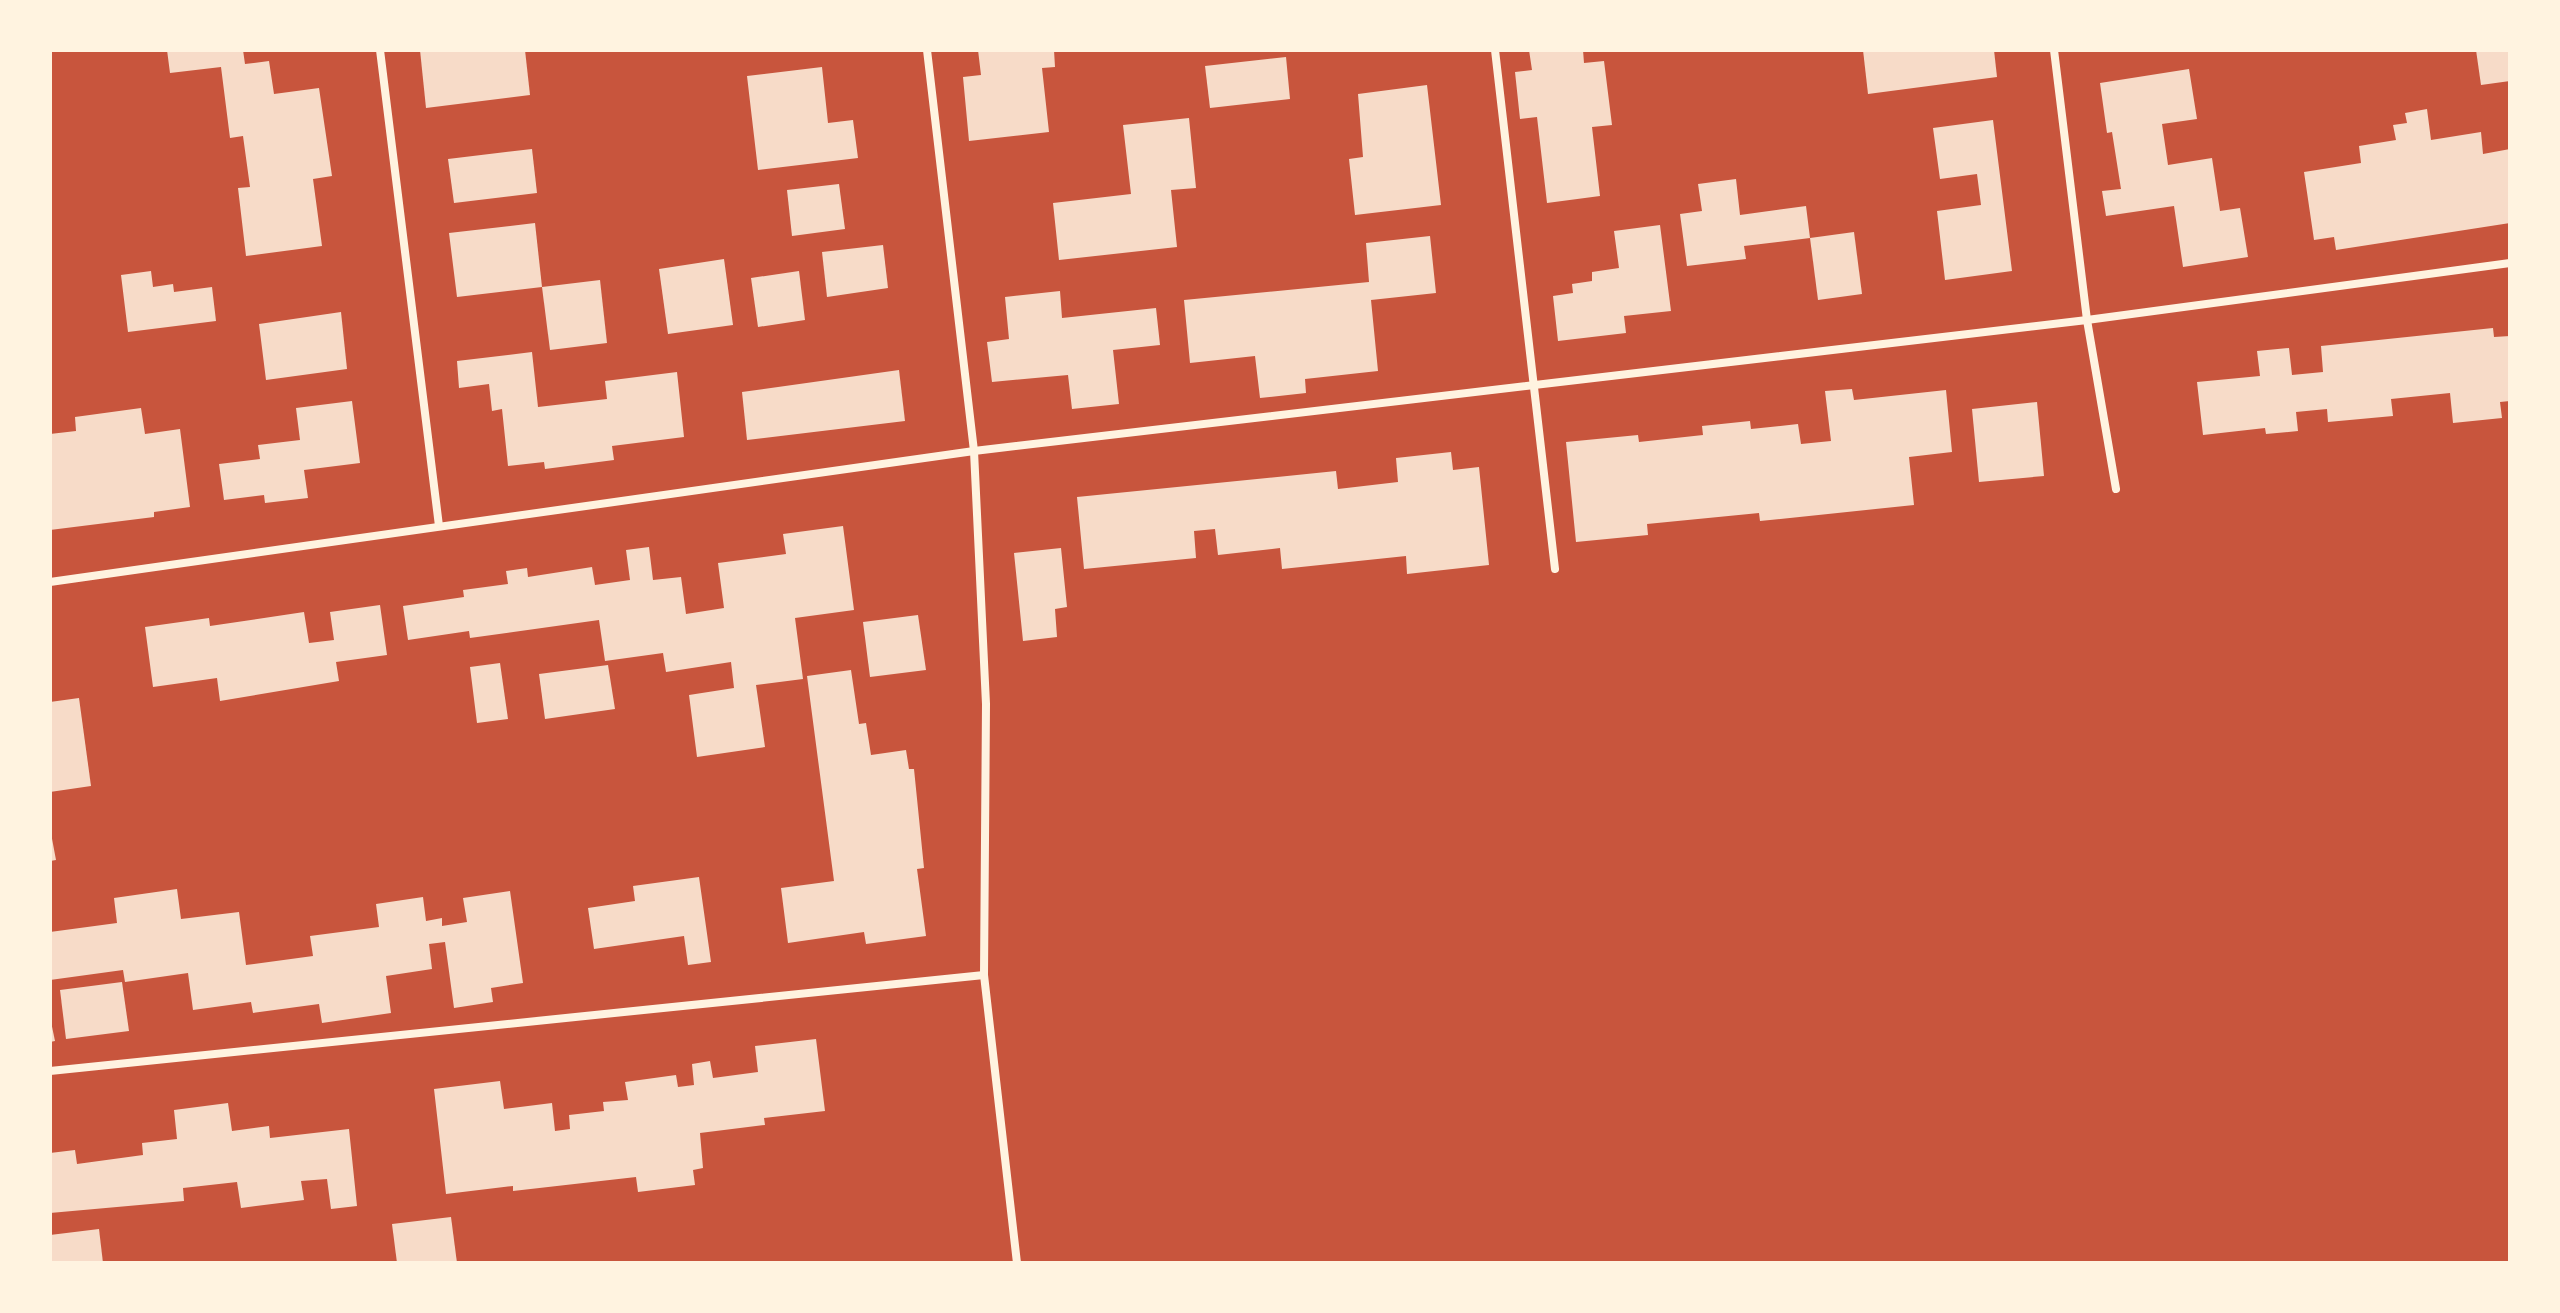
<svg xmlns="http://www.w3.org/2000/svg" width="2560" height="1313" viewBox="0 0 2560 1313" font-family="'Sofia Sans Condensed',sans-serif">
<rect width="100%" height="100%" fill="#c8553d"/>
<g fill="#f7dbc8">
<path d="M167,50h76l2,14 24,-3 5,33 45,-6 13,88 -19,3 9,67 -76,10 -8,-68 12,-1 -7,-51 -13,2 -9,-71 -51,6z"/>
<path d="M420,50h105l5,45 -104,13z"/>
<path d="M978,50h76l1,17 -13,1 7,64 -80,9 -6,-64 18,-2z"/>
<path d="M1529,50h54l1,13 20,-2 8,64 -20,2 8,69 -53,7 -10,-86 -17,2 -5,-47 17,-2z"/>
<path d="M1863,50h131l3,27 -129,17z"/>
<path d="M2476,50h34v31l-29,4z"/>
<path d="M1286,57l4,42 -80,9 -5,-42z"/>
<path d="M822,67l6,56 25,-3 5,38 -100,12 -11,-94z"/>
<path d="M2189,69l8,50 -35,5 6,41 44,-7 8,53 20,-3 8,49 -65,10 -9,-61 -68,10 -4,-25 19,-2 -9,-57 -5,1 -7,-50z"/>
<path d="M1427,85l14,120 -86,10 -6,-56 14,-2 -5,-63z"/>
<path d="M2427,109l4,31 50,-8 2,22 27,-5v74l-174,27 -2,-13 -20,3 -10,-68 57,-9 -2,-17 37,-6 -3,-15 14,-2 -2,-10z"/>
<path d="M1189,118l7,70 -25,2 6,57 -118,13 -6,-57 78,-9 -8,-69z"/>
<path d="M1993,120l19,151 -67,9 -8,-69 44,-6 -4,-31 -37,5 -7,-51z"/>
<path d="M532,149l5,44 -83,10 -6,-44z"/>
<path d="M1736,179l4,36 66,-9 4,32 -66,8 2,13 -59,7 -7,-52 22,-3 -4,-27z"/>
<path d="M839,184l6,45 -53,7 -5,-46z"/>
<path d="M535,223l7,64 -85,10 -8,-64z"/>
<path d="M1660,225l11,86 -47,5 2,17 -68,8 -5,-45 20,-3 -1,-9 20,-3v-9l27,-4 -5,-37z"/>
<path d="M1854,232l8,62 -44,6 -8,-62z"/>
<path d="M1430,236l6,57 -65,7 7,71 -73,8 1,14 -46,5 -5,-42 -65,7 -6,-63 185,-18 -3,-39z"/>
<path d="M883,245l5,43 -61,9 -5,-45z"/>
<path d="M724,259l9,66 -65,9 -9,-65z"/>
<path d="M151,271l2,16 20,-3 1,8 38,-5 4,34 -88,11 -7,-57z"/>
<path d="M799,271l6,49 -47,7 -7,-49z"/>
<path d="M600,280l7,63 -57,7 -8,-63z"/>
<path d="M1060,291l2,27 94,-10 4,37 -47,5 6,54 -47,5 -4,-34 -76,7 -5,-40 22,-3 -4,-42z"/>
<path d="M341,312l6,57 -81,11 -7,-56z"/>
<path d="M2493,328l1,9 16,-1v65l-10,1 2,16 -49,5 -3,-30 -59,6 2,17 -65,6 -1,-13 -31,3 2,19 -32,3 -1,-6 -62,7 -6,-53 63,-6 -3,-25 32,-3 3,27 31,-3 -2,-26z"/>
<path d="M532,352l6,55 69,-8 -2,-18 72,-9 7,65 -72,9 2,14 -69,9 -1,-7 -36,4 -6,-57 -10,2 -3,-27 -30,4 -2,-27z"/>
<path d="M899,370l6,51 -158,19 -5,-48z"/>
<path d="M1852,389l2,11 92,-10 6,62 -43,5 5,48 -154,16 -1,-8 -112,11 1,11 -72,7 -10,-100 72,-7 1,7 64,-7 -1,-9 48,-5 1,8 47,-5 3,20 30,-3 -6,-50z"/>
<path d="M352,401l8,62 -56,7 4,28 -43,5 -1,-8 -40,5 -5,-36 41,-5 -2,-14 42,-5 -4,-32z"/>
<path d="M2037,402l7,74 -65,6 -7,-73z"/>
<path d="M141,408l4,26 35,-5 10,78 -36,5v5l-104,13v-96l26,-3 -1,-14z"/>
<path d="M1451,452l2,18 26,-3 10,98 -82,9 -1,-18 -124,13 -2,-21 -62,7 -3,-26 -21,2 2,27 -112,11 -7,-72 259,-26 2,18 60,-7 -2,-24z"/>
<path d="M843,526l11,84 -59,8 8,61 -47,6 9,62 -68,10 -8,-62 45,-7 -3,-26 -65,10 -3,-19 -58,8 -6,-41 -129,18 -1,-7 -61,9 -5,-34 61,-9 -1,-7 45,-6 -2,-13 21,-3 1,9 64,-10 3,18 35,-5 -4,-30 23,-3 4,33 28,-3 5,37 38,-6 -6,-45 68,-9 -3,-20z"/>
<path d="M1061,548l6,59 -12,2 2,28 -34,4 -9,-88z"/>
<path d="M380,605l7,50 -51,7 3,19 -119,20 -3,-23 -64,9 -8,-60 64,-9 1,8 94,-14 5,31 25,-3 -4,-28z"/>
<path d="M918,615l8,55 -56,7 -7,-55z"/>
<path d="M500,663l8,56 -31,4 -7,-56z"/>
<path d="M608,665l7,44 -70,10 -6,-45z"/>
<path d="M851,670l8,54 7,-1 5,32 35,-5 3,19h5l10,99 -7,1 9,67 -60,8 -2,-12 -76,11 -7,-55 53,-7 -27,-205z"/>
<path d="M79,698l12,88 -41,6v-90z"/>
<path d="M50,828l6,32 -6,1z"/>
<path d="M699,877l12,85 -23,3 -4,-29 -90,13 -6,-41 47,-7 -2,-15z"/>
<path d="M177,889l4,30 58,-7 7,53 67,-9 -3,-20 69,-9 -3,-23 47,-7 3,24 16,-3v8l25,-4 -4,-24 47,-7 13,92 -32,5 2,14 -39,6 -9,-66 -16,2 3,25 -46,7 5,37 -69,10 -3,-19 -66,9 -2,-11 -58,8 -5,-37 -63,9 -2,-12 -73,10v-48l67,-9 -3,-25z"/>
<path d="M122,982l7,49 -63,8 -6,-49z"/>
<path d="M50,1017l5,24 -5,1z"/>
<path d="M816,1039l9,72 -61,7 1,7 -65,8 3,35 -10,2 2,15 -57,7 -2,-15 -123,14v-5l-67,8 -12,-105 66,-8 4,28 48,-6 3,28 15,-2 -1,-14 35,-4 -1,-9 25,-2 -3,-18 51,-7 2,12 16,-2 -2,-21 18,-3 3,17 45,-6 -3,-26z"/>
<path d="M228,1103l4,28 37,-5 1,12 79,-9 8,77 -26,3 -4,-30 -26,2 3,19 -63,8 -4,-26 -54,6 1,13 -134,12v-60l25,-3 2,14 66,-9 -1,-12 35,-4 -3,-29z"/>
<path d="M451,1217l6,46h-60l-5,-39z"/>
<path d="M99,1229l4,34h-53v-28z"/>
</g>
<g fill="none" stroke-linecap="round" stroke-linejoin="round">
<g stroke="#fff3e0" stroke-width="8">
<path d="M380,50l59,476"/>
<path d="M927,50l47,401 12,253 -2,271 33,288"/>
<path d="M1495,50l60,519"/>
<path d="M2054,50l33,270 29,169"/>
<path d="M50,582l924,-131 1113,-131 423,-57"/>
<path d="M50,1071l934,-96"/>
</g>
</g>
<rect width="2560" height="1313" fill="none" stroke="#fff3e0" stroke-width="104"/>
</svg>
